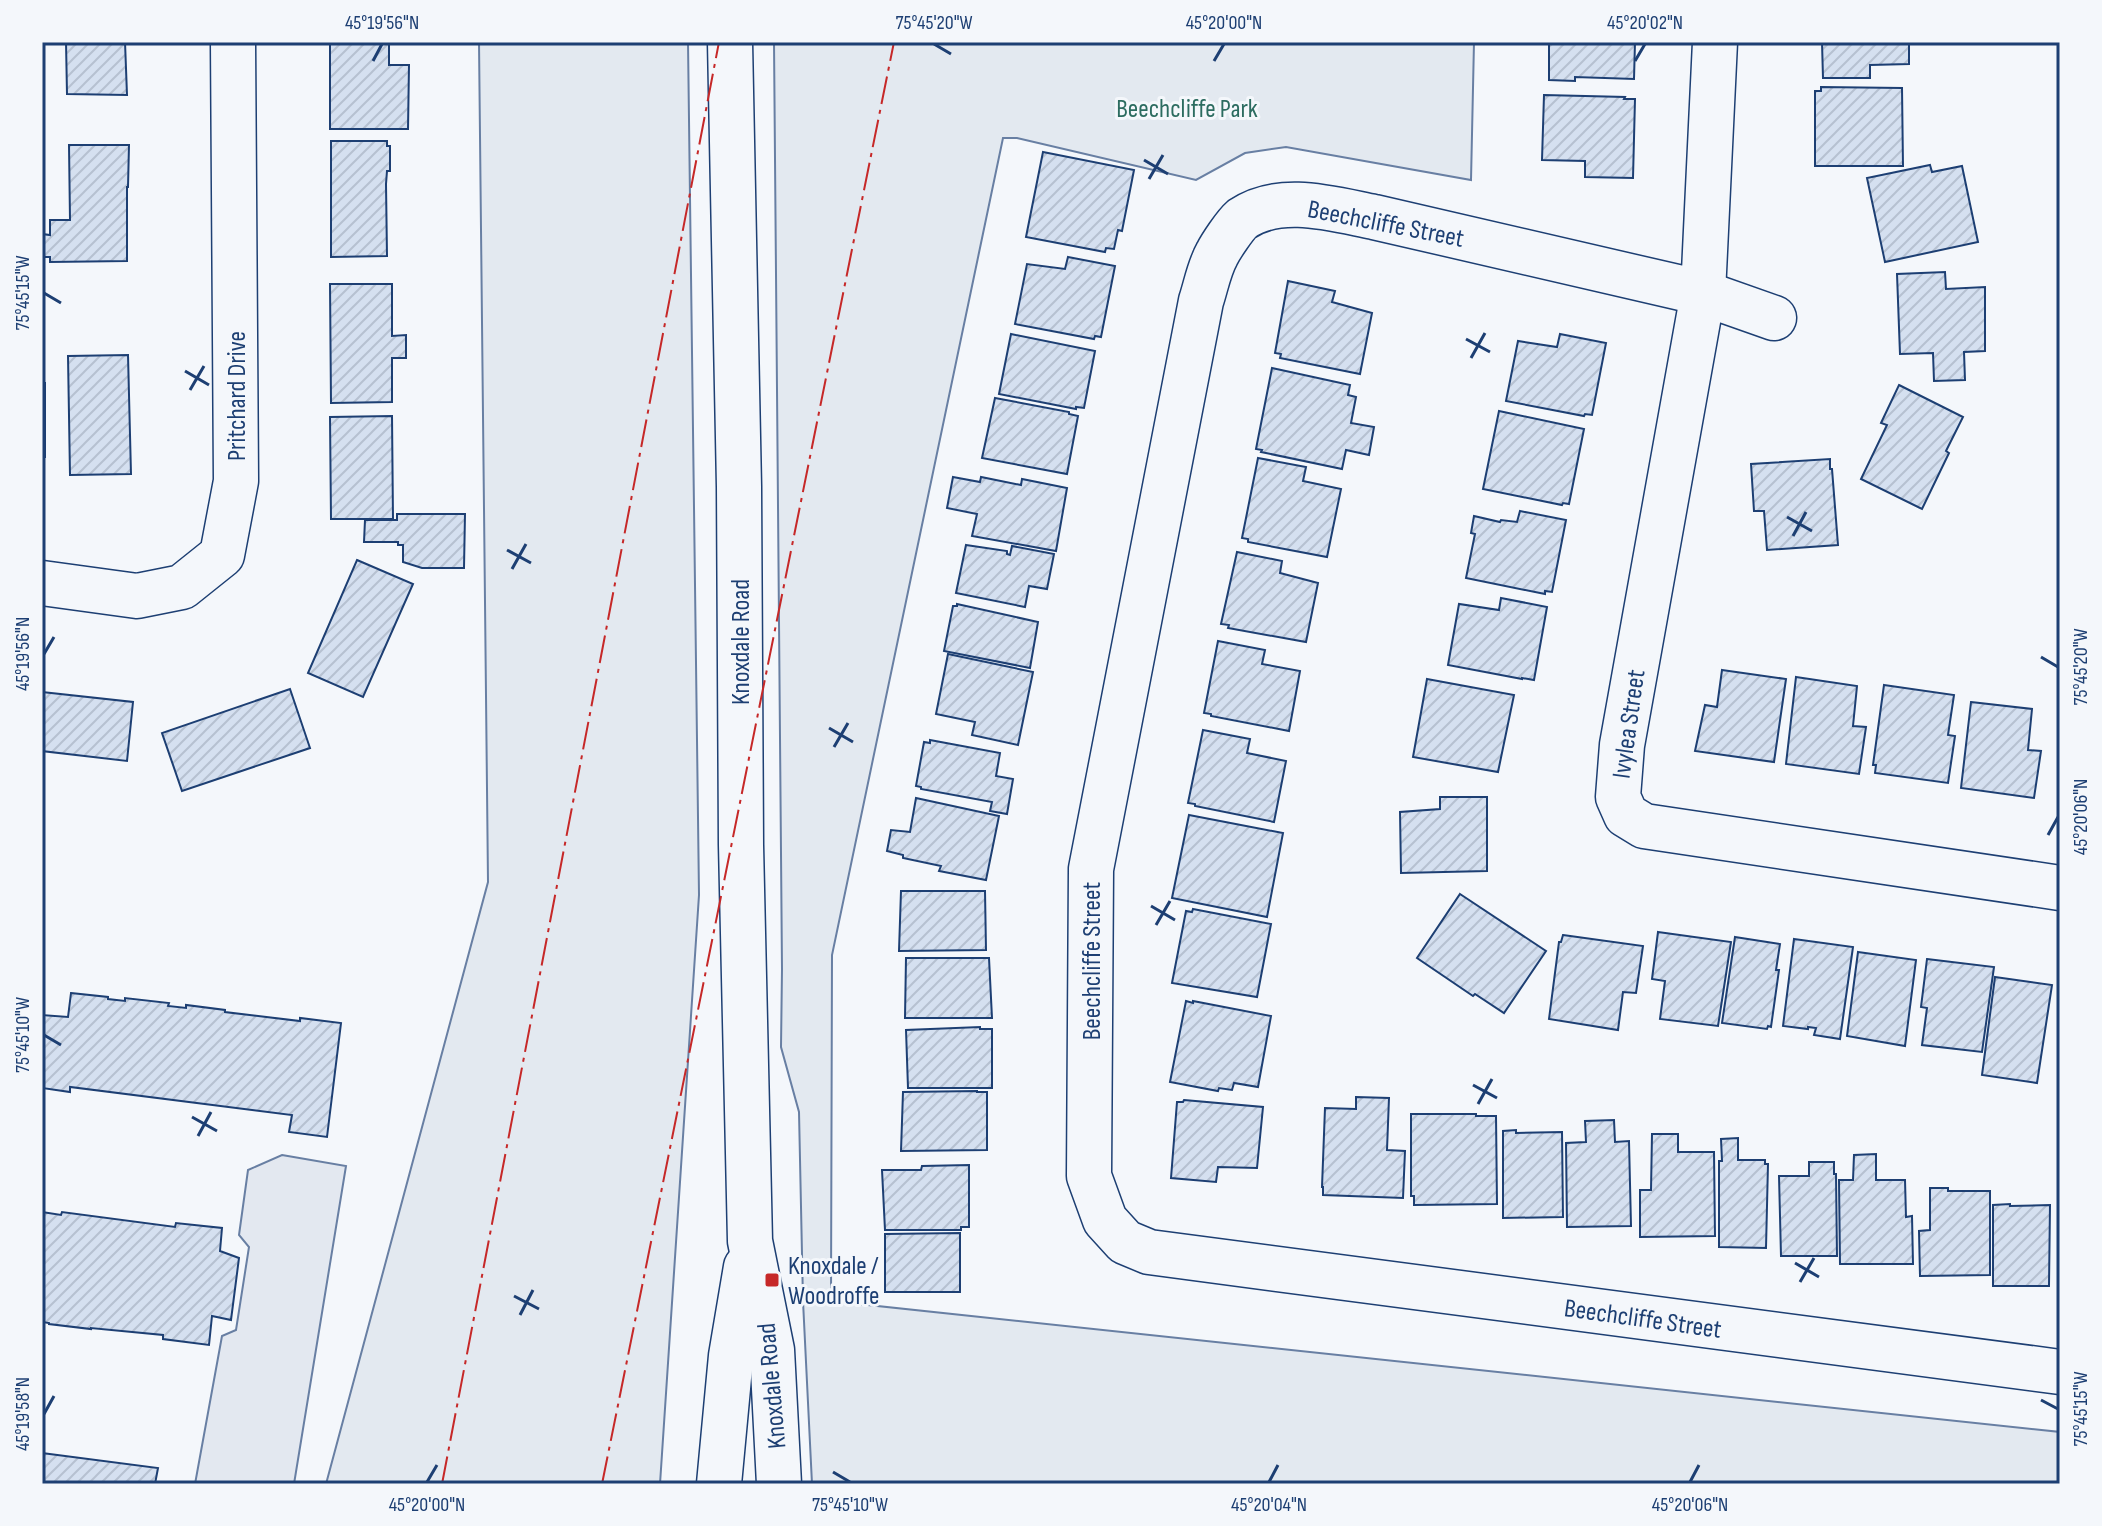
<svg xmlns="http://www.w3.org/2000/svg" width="2102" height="1526" viewBox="0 0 2102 1526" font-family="'Sofia Sans Condensed',sans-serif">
<defs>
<pattern id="building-hatch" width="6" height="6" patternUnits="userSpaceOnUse" patternTransform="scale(2)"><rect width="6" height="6" fill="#d5e0f0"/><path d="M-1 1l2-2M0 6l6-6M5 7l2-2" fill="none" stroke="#b6c1d1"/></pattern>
</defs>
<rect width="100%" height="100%" fill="#f4f7fb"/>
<g fill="#e3e9f0" stroke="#687fa3" stroke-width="2">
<path d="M479,42h209l11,853 -39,589h-334l162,-602z"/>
<path d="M774,42h700l-3,138 -185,-33 -41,6 -49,27 -179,-42h-14l-171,817 -1,346 1229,131v52h-1248l-9,-183 -4,-189 -18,-65 1,-78z"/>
</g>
<path fill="#e3e8f0" stroke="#687fa3" stroke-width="2" d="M282,1155l64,11 -52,318h-99l27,-148 14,-6 13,-83 -10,-12 9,-65z"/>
<g fill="url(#building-hatch)" stroke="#1d3f73" stroke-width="2">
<path d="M66,42h59l2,53 -60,-1z"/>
<path d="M330,42h59v23h20l-1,64h-78z"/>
<path d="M1549,42h86l-1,37 -59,-2v4l-26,-1z"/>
<path d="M1822,42h87v22l-39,1v13h-47z"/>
<path d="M1821,87l81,1 1,78h-88v-75h6z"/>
<path d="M1544,95l81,2 -1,2h11l-2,79 -48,-1v-16l-43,-1z"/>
<path d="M331,141h56v5h3v25h-3l-1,13 1,72 -56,1z"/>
<path d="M69,145h60l-1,42h-1v74l-77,1v-5h-8v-23l8,1v-15h20z"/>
<path d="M1043,152l91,18 -12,61 -4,-1 -4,19 -8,-1 -1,4 -79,-15z"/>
<path d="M1930,165l2,7 30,-6 16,76 -93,20 -18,-84z"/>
<path d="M1068,257l47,9 -14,71 -6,-1 -1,3 -79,-15 12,-60 38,5z"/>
<path d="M1945,272l1,17 39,-2v64l-21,1 1,28 -31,1 -1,-28 -33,1 -3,-80z"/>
<path d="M1288,281l47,10 -3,11 40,11 -12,61 -80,-16 1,-4 -6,-1z"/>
<path d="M330,284h62v52l14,-1v23h-14v44l-61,1z"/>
<path d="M1011,334l84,17 -11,57 -8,-1v2l-77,-15z"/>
<path d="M1560,334l46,9 -14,72 -7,-1 -1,2 -78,-15 12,-60 39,6z"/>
<path d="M128,355l3,119 -61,1 -2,-119z"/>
<path d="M1272,368l78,17 -2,10 8,2 -5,26 23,4 -5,28 -23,-5 -4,19 -81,-17 1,-2 -6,-1z"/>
<rect x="42" y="383" width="3" height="74"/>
<path d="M1899,385l64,32 -17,34 3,2 -27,56 -61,-30 26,-54 -6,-2z"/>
<path d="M995,398l74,14v2l9,2 -11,58 -85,-16z"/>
<path d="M1499,411l85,18 -15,75 -6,-1 -1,2 -79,-16z"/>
<path d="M392,416l1,103h-62l-1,-102z"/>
<path d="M1258,458l48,9 -3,14 38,8 -14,68 -79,-15v-3l-6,-1z"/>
<path d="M1830,459v10h2l6,76 -71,5 -3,-39h-10l-3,-47z"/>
<path d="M953,477l27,5 1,-5 40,8 1,-6 45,9 -11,63 -84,-15 5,-22 -30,-6z"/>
<path d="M1520,511l46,9 -14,72 -7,-1v3l-79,-16 9,-44 -4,-1 3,-17 26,6 1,-2 16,2z"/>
<path d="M397,514h68l-1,54h-42l-19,-6v-17h-5v-3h-34l1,-22h32z"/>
<path d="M966,545l41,6v3l3,1 2,-9 42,8 -7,35 -18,-3 -4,21 -69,-14z"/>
<path d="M1237,552l45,9 -2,12 38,10 -12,59 -78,-14 1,-3 -8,-1z"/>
<path d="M357,560l56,24 -50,113 -55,-24z"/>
<path d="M1501,598l46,9 -13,73 -12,-2v1l-74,-14 11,-61 40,6z"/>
<path d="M957,604l81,18 -8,46 -86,-17 9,-45h4z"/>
<path d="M1218,641l47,9 -3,14 38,7 -11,60 -78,-15v-2l-7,-1z"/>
<path d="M948,654l85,18 -15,73 -46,-10 3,-13 -39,-8z"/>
<path d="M1722,670l64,9 -12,83 -79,-11 10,-46 12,2z"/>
<path d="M1796,677l61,9 -4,40 13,1 -7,47 -73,-10z"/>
<path d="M1427,679l87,16 -16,77 -85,-15z"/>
<path d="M1884,685l70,10 -6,40 7,1 -7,47 -73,-10 1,-8h-3z"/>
<path d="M290,689l20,59 -128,43 -20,-58z"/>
<path d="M42,692l91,10 -6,59 -85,-10z"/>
<path d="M1971,702l61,7 -4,41 13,1 -7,47 -73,-10z"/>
<path d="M1203,730l47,9 -3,14 39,8 -12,61 -79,-16v-2l-7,-1z"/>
<path d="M930,740l70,13 -4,23 17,3 -6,35 -17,-3 2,-9 -71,-13v-2l-5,-1 8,-44 6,1z"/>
<path d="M1440,797h47v74l-86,2 -1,-61 40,-3z"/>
<path d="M916,798l83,18 -13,64 -47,-9 2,-5 -38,-8v-3l-16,-4 4,-21 19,2z"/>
<path d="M1189,815l94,18 -16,84 -95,-19z"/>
<path d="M901,891h84l1,59 -87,1z"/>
<path d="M1460,894l86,57 -42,62 -29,-19 -2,2 -56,-38z"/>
<path d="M1193,909l78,15 -14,73 -85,-14 14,-72 6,1z"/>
<path d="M1658,932l73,10 -13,84 -58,-7 5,-38 -13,-2z"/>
<path d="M1563,935l80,11 -7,47 -13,-1 -5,38 -69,-11 10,-77h2z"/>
<path d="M1735,937l45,7 -4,26h3l-8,57 -3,-1 -1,3 -45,-6z"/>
<path d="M1794,939l59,8 -13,92 -26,-4 2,-7 -8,-1v2l-25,-3z"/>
<path d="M1858,952l58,8 -11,86 -58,-10z"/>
<path d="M906,958h83l3,60h-87z"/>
<path d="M1927,959l67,8 -12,85 -60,-7 5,-37 -6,-1z"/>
<path d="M1995,977l57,8 -15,98 -55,-8z"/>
<path d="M71,993l37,4v2l17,2v-3l44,5 -1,3 18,2v-3l39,5v2l75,9v-3l41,5 -14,114 -38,-5 3,-17 -222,-28v5l-28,-4v-73l26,2z"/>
<path d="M1186,1001l7,2v-2l78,15 -13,71 -24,-4 -2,7 -13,-2 -1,3 -48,-9z"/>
<path d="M980,1027v2h12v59h-84l-2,-58z"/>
<path d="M977,1091v1h10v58l-86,1 2,-59z"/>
<path d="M1356,1097l33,1 -2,52 18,1 -2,47 -80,-3v-8h-1l3,-79 31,1z"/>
<path d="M1184,1100l79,7 -6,61 -39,-1 -2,15 -45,-4 6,-76h6z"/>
<path d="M1411,1114h65v2h20l1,88 -83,1v-9h-3z"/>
<path d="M1614,1120l1,22 14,-1 2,85 -64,1 -1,-84 20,-1 -1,-21z"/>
<path d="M1516,1130v3l46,-1 1,85 -60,1v-87z"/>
<path d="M1652,1134h26v18h36l1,84 -75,1v-47h11z"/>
<path d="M1738,1138v22h27v4h3l-2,84 -47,-1v-86h3l-1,-22z"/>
<path d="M1876,1154v26h29l1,37 6,-1 1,48h-73l-1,-84h14l1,-25z"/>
<path d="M1809,1162h25v12h2l1,82h-56l-2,-80h30z"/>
<path d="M969,1165v62h-8v3h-76l-3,-60h39l1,-4z"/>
<path d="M1930,1188h18v3h42v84l-70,1 -1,-45 11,-1z"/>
<path d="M2010,1204v2l40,-1 -1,81h-56v-81z"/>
<path d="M42,1212l19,3 1,-3 113,15 1,-4 46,5 -2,23 19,7 -8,62 -19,-4 -3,29 -46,-6v-4l-72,-7v1l-42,-5v-1l-7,-1z"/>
<path d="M960,1233v59h-75v-58z"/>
<path d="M42,1453l116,15 -3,16h-113z"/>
</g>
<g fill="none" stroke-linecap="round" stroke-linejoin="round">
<defs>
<g id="minor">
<path d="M730,42l9,445 2,358 9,396 22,109 7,134"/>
<path d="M1715,42l-12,251 -329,-76c-41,-8 -94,-24 -132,2 -7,6 -21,27 -25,35 -8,14 -11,32 -16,47l-110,568 -2,307 16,44 20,22 24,10 911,120"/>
<path d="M1774,318l-71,-25 -81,452 -4,52 8,18 18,11 416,62"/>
<path d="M42,583l95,13 45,-9 40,-32 14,-74 -3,-439"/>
<path d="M719,1484l12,-128 15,-89"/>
</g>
</defs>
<use href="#minor" stroke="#1d3f73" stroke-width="47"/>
<use href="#minor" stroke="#f4f7fb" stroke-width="44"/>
<g stroke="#c62828" stroke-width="2" stroke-dasharray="28 6 4 6" stroke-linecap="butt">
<path d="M442,1484l277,-1442"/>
<path d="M602,1484l292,-1442"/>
</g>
</g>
<path fill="none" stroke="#1d3f73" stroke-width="3" d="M934,44l17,10M373,61l9,-17M1214,61l10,-17M1635,61l10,-17M1144,160l24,14M1149,179l14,-24M44,293l17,10M1466,339l24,13M1471,358l14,-25M185,371l24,14M190,390l14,-24M1787,517l25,14M1793,536l13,-24M507,550l24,13M512,569l14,-25M44,654l10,-17M2041,657l17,10M829,728l24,14M834,747l14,-24M2048,835l10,-18M1151,906l24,14M1156,925l14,-24M44,1035l17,10M1473,1085l24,13M1478,1104l14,-25M192,1117l25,14M198,1136l13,-24M1795,1263l24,14M1800,1282l14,-24M514,1296l25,13M520,1315l13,-25M2041,1400l17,9M44,1414l10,-18M833,1472l17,10M427,1482l10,-17M1269,1482l9,-17M1690,1482l9,-17"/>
<rect fill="#c62828" stroke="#f4f7fb" stroke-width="3" x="764" y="1272" width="16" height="16" rx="4"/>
<g text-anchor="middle" stroke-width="6" stroke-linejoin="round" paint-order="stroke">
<g font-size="26" fill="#2c6c60" stroke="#f4f7fb">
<text x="1187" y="117">Beechcliffe Park</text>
</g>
<g font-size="26" fill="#1d3f73" stroke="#f4f7fb">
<text transform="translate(1386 223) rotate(11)" y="9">Beechcliffe Street</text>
<text transform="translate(236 396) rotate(-90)" y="9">Pritchard Drive</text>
<text transform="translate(740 642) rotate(-90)" y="9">Knoxdale Road</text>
<text transform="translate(1628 724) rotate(-82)" y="9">Ivylea Street</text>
<text transform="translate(1091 961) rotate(-90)" y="9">Beechcliffe Street</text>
<text transform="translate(1643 1318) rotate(8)" y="9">Beechcliffe Street</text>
<text transform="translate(771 1386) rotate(-95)" y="9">Knoxdale Road</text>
</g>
<g font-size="26" fill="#1d3f73" stroke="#f4f7fb" text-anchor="start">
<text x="788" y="1274">Knoxdale /<tspan x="788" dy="30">Woodroffe</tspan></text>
</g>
</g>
<rect width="2102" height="1526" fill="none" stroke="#f4f7fb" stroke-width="88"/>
<rect x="44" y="44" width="2014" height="1438" fill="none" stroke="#1d3f73" stroke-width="3"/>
<g font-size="20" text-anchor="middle" fill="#1d3f73">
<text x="382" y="29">45°19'56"N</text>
<text x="934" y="29">75°45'20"W</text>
<text x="1224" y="29">45°20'00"N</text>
<text x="1645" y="29">45°20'02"N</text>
<text transform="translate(22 293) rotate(-90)" y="7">75°45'15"W</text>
<text transform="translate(22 654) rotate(-90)" y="7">45°19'56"N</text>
<text transform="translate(2080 667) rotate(-90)" y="7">75°45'20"W</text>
<text transform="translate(2080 817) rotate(-90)" y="7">45°20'06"N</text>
<text transform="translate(22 1035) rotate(-90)" y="7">75°45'10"W</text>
<text transform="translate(2080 1409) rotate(-90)" y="7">75°45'15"W</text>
<text transform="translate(22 1414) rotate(-90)" y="7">45°19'58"N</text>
<text x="427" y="1511">45°20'00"N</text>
<text x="850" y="1511">75°45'10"W</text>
<text x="1269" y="1511">45°20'04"N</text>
<text x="1690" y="1511">45°20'06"N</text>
</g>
</svg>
